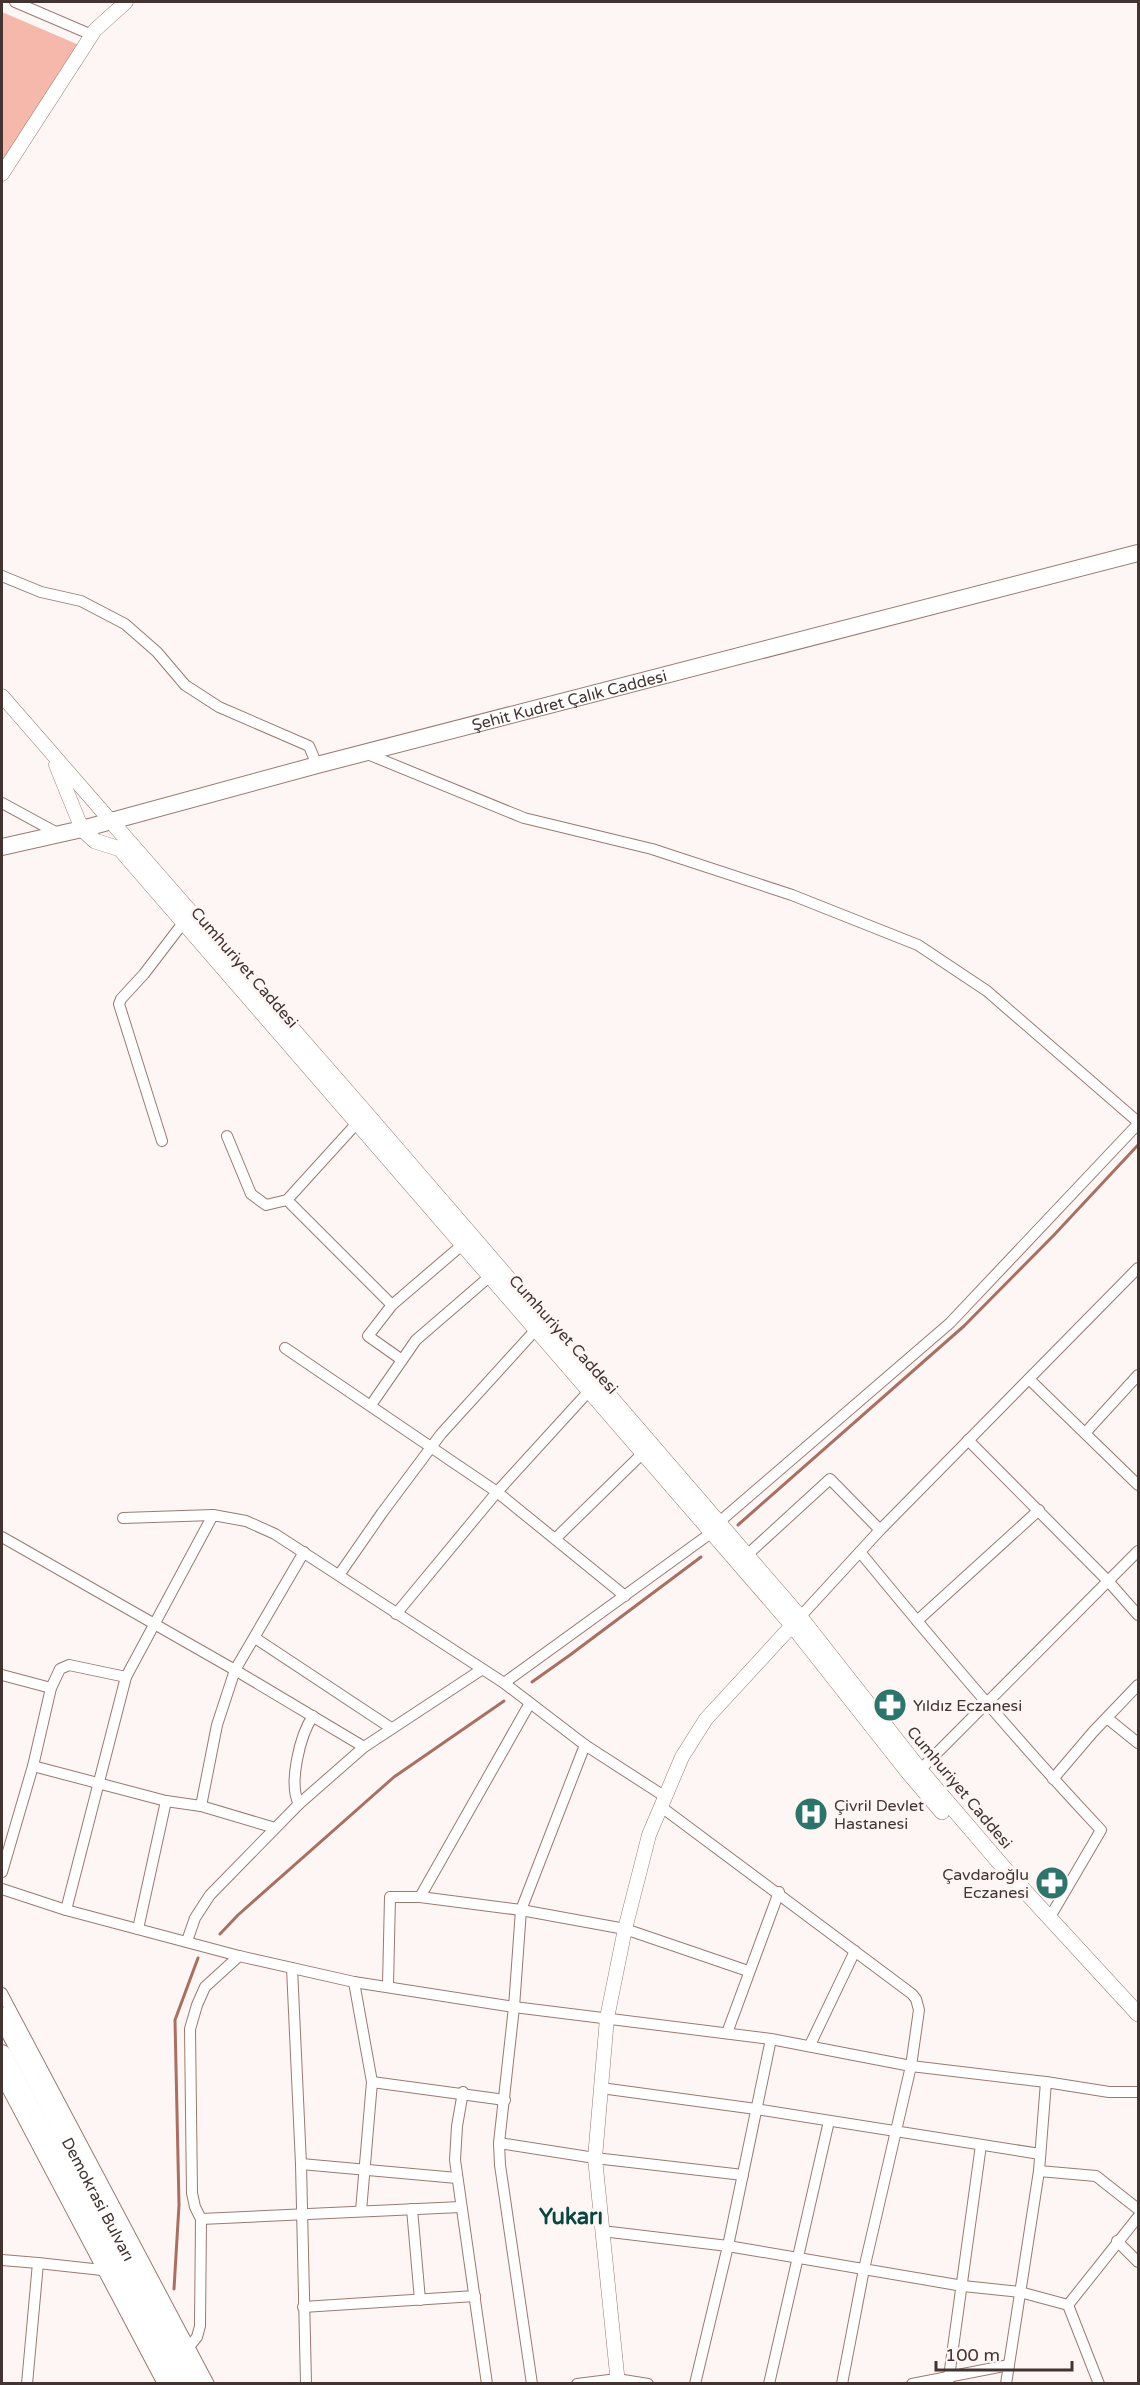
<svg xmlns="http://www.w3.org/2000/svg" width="1140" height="2385" viewBox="0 0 1140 2385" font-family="'Varela Round',sans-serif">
<rect width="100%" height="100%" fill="#fef6f4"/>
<path fill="#f6b8aa" d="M2,12l77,33 -77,123z"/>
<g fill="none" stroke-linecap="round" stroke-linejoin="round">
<g stroke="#a87063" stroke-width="3">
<path d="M738,1525l226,-199 90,-91 84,-90"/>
<path d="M532,1682l38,-27 131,-98"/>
<path d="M220,1934l18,-19 156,-138 110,-76"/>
<path d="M174,2289l5,-84 -4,-185 23,-62"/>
</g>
<defs>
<g id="minor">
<path d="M15,2l77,33"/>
<path d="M2,576l39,16 40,9 44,23 32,28 28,33 34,22 90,39 8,19"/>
<path d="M365,753l159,65 128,31 140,46 126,50 69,46 151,131"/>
<path d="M2,803l57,31"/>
<path d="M227,1136l24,58 15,11 21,-5 70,-77"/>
<path d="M162,1141l-43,-137 2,-5 23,-25 39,-51"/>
<path d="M287,1200l105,105"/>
<path d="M285,1348l212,144 128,104"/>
<path d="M402,1360l-34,-24 24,-31 70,-60"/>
<path d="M1029,1379l109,106"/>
<path d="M371,1405l45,-65 73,-63"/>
<path d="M1086,1432l52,-57"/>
<path d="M968,1440l141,142 29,33"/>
<path d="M123,1518l90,-3"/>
<path d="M718,1523l232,-200 188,-199"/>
<path d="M2,1537l233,133 129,77"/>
<path d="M556,1538l88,-86"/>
<path d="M860,1552c78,95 157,189 241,278l-51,87"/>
<path d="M747,1555l83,-76 50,51"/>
<path d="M339,1575l43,-62 59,-79 99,-109"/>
<path d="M396,1614l101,-122 93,-102"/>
<path d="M800,1617l80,-87 258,-262"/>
<path d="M917,1621l122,-111"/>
<path d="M255,1638l136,90"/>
<path d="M2,1675l49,13"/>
<path d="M504,1683l207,-150"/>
<path d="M1107,1718l31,25"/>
<path d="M33,1766l133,35 35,5 74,22"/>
<path d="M920,1770l218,-219"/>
<path d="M1053,1779l40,-47 45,-47"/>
<path d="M299,1804c-11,-20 1,-69 14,-88"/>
<path d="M201,1806l16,-81 18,-55 69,-118"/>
<path d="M660,1806l252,188 4,5 3,11 -8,56 -47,203 -22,115"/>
<path d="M2,1872l31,-106 18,-78 9,-19 9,-4 57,12"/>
<path d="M2,1889l64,21 173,46 115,26 160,25 257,32 140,27 135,16 63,10h29"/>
<path d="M420,1897l110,-194"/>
<path d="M66,1910l60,-233 87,-162 33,6 29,13 229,149 81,62 79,51"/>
<path d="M138,1929l28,-128"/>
<path d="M187,1941l8,-23 15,-23 89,-91 65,-57 117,-77"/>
<path d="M292,1968l9,196 5,220"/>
<path d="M354,1982l18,100 -11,129"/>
<path d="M388,1985l2,-88h30l101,13 104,19 123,42"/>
<path d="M2,1993l207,391"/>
<path d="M727,2033l52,-141"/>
<path d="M810,2045l45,-94"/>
<path d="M2,2079l161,305"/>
<path d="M372,2082l133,18"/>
<path d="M601,2088l155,21 284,45"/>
<path d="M463,2092l-6,34 -2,34 32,224"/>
<path d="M499,2143l96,15 148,17"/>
<path d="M301,2164l156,14"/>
<path d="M1039,2171l57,5 42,33"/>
<path d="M412,2209l8,91"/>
<path d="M201,2219l260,-12"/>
<path d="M602,2231l126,15 235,40 57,6 48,13 31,79"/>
<path d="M1117,2241l21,21"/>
<path d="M2,2260l36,3 -11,121"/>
<path d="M38,2263l64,7"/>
<path d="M1068,2305l70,-88"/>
<path d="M303,2307l172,-11"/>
<path d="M189,2347l8,-10 3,-11 1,-107 -6,-12 -3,-14 -2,-164 7,-24 8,-18 34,-31"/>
<path d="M532,2384l-32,-219 -1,-22 15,-136 7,-97 64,-165"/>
<path d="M577,2384l40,-5 31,5"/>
<path d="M695,2384l33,-138 43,-207"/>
<path d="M769,2384l60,-263"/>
<path d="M912,2384l97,-19"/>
<path d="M948,2384l33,-239"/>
<path d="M1006,2384l33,-213 7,-89"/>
</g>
<g id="tertiary">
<path d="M2,174l93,-144 31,-28"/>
<path d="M2,696l108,124"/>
<path d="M56,765l26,64"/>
<path d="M618,2384l-23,-226 12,-140 18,-89 24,-94 33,-78 24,-38 93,-101"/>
</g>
<g id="secondary">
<path d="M110,820l255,292 435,505 120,153 90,105 128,139"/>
<path d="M82,829l13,12 25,8 672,776 116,147 34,40"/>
</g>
<g id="primary">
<path id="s1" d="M2,847l80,-18 235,-64 821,-212"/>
</g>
<g id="trunk">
<path id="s2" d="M2,2016l194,368"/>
<path d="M2,2054l175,330"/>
</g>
</defs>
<use href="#minor" stroke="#9c7971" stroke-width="12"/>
<use href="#tertiary" stroke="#9c7971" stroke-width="15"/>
<use href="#secondary" stroke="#9c7971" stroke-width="16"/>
<use href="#primary" stroke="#9c7971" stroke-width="18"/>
<use href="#trunk" stroke="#9c7971" stroke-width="20"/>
<use href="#minor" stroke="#fff" stroke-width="10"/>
<use href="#tertiary" stroke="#fff" stroke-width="14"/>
<use href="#secondary" stroke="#fff" stroke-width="15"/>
<use href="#primary" stroke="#fff" stroke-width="16"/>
<use href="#trunk" stroke="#fff" stroke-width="18"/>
</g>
<defs>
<symbol id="pharmacy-disc" viewBox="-11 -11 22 22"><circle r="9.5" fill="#2d746a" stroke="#fef6f4"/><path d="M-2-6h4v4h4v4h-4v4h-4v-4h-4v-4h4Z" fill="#fff"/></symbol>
<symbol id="hospital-disc" viewBox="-11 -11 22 22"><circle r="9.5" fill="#2d746a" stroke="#fef6f4"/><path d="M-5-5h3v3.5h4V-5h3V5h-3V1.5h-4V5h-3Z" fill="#fff"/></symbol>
</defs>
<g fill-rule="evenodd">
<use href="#pharmacy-disc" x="871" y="1686" width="38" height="38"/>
<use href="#hospital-disc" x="792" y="1795" width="38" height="38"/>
<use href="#pharmacy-disc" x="1033" y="1864" width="38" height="38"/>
</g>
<g text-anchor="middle" stroke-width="6" stroke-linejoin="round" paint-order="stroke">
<g font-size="16" fill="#433431" stroke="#fef6f4">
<text dy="6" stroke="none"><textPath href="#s1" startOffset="586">Şehit Kudret Çalık Caddesi</textPath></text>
<text transform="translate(245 967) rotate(49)" y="6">Cumhuriyet Caddesi</text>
<text transform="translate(564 1334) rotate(48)" y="6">Cumhuriyet Caddesi</text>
<text transform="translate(960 1787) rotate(50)" y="6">Cumhuriyet Caddesi</text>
<text dy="6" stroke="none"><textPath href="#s2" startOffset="207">Demokrasi Bulvarı</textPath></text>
</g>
<g font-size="16" fill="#433431" stroke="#fef6f4" text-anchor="start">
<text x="913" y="1711">Yıldız Eczanesi</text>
<text x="834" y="1811">Çivril Devlet<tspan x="834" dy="18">Hastanesi</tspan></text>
<text x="1029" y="1880" text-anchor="end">Çavdaroğlu<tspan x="1029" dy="18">Eczanesi</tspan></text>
</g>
<g font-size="22" font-weight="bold" fill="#08463f" stroke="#fef6f4">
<text x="571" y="2224">Yukarı</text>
</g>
</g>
<rect width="1140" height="2385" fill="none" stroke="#433431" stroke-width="6"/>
<path d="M936 2361v9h136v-9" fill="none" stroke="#433431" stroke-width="3"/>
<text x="945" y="2361" font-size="18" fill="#433431" stroke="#fef6f4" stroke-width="4.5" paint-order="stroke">100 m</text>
</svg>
